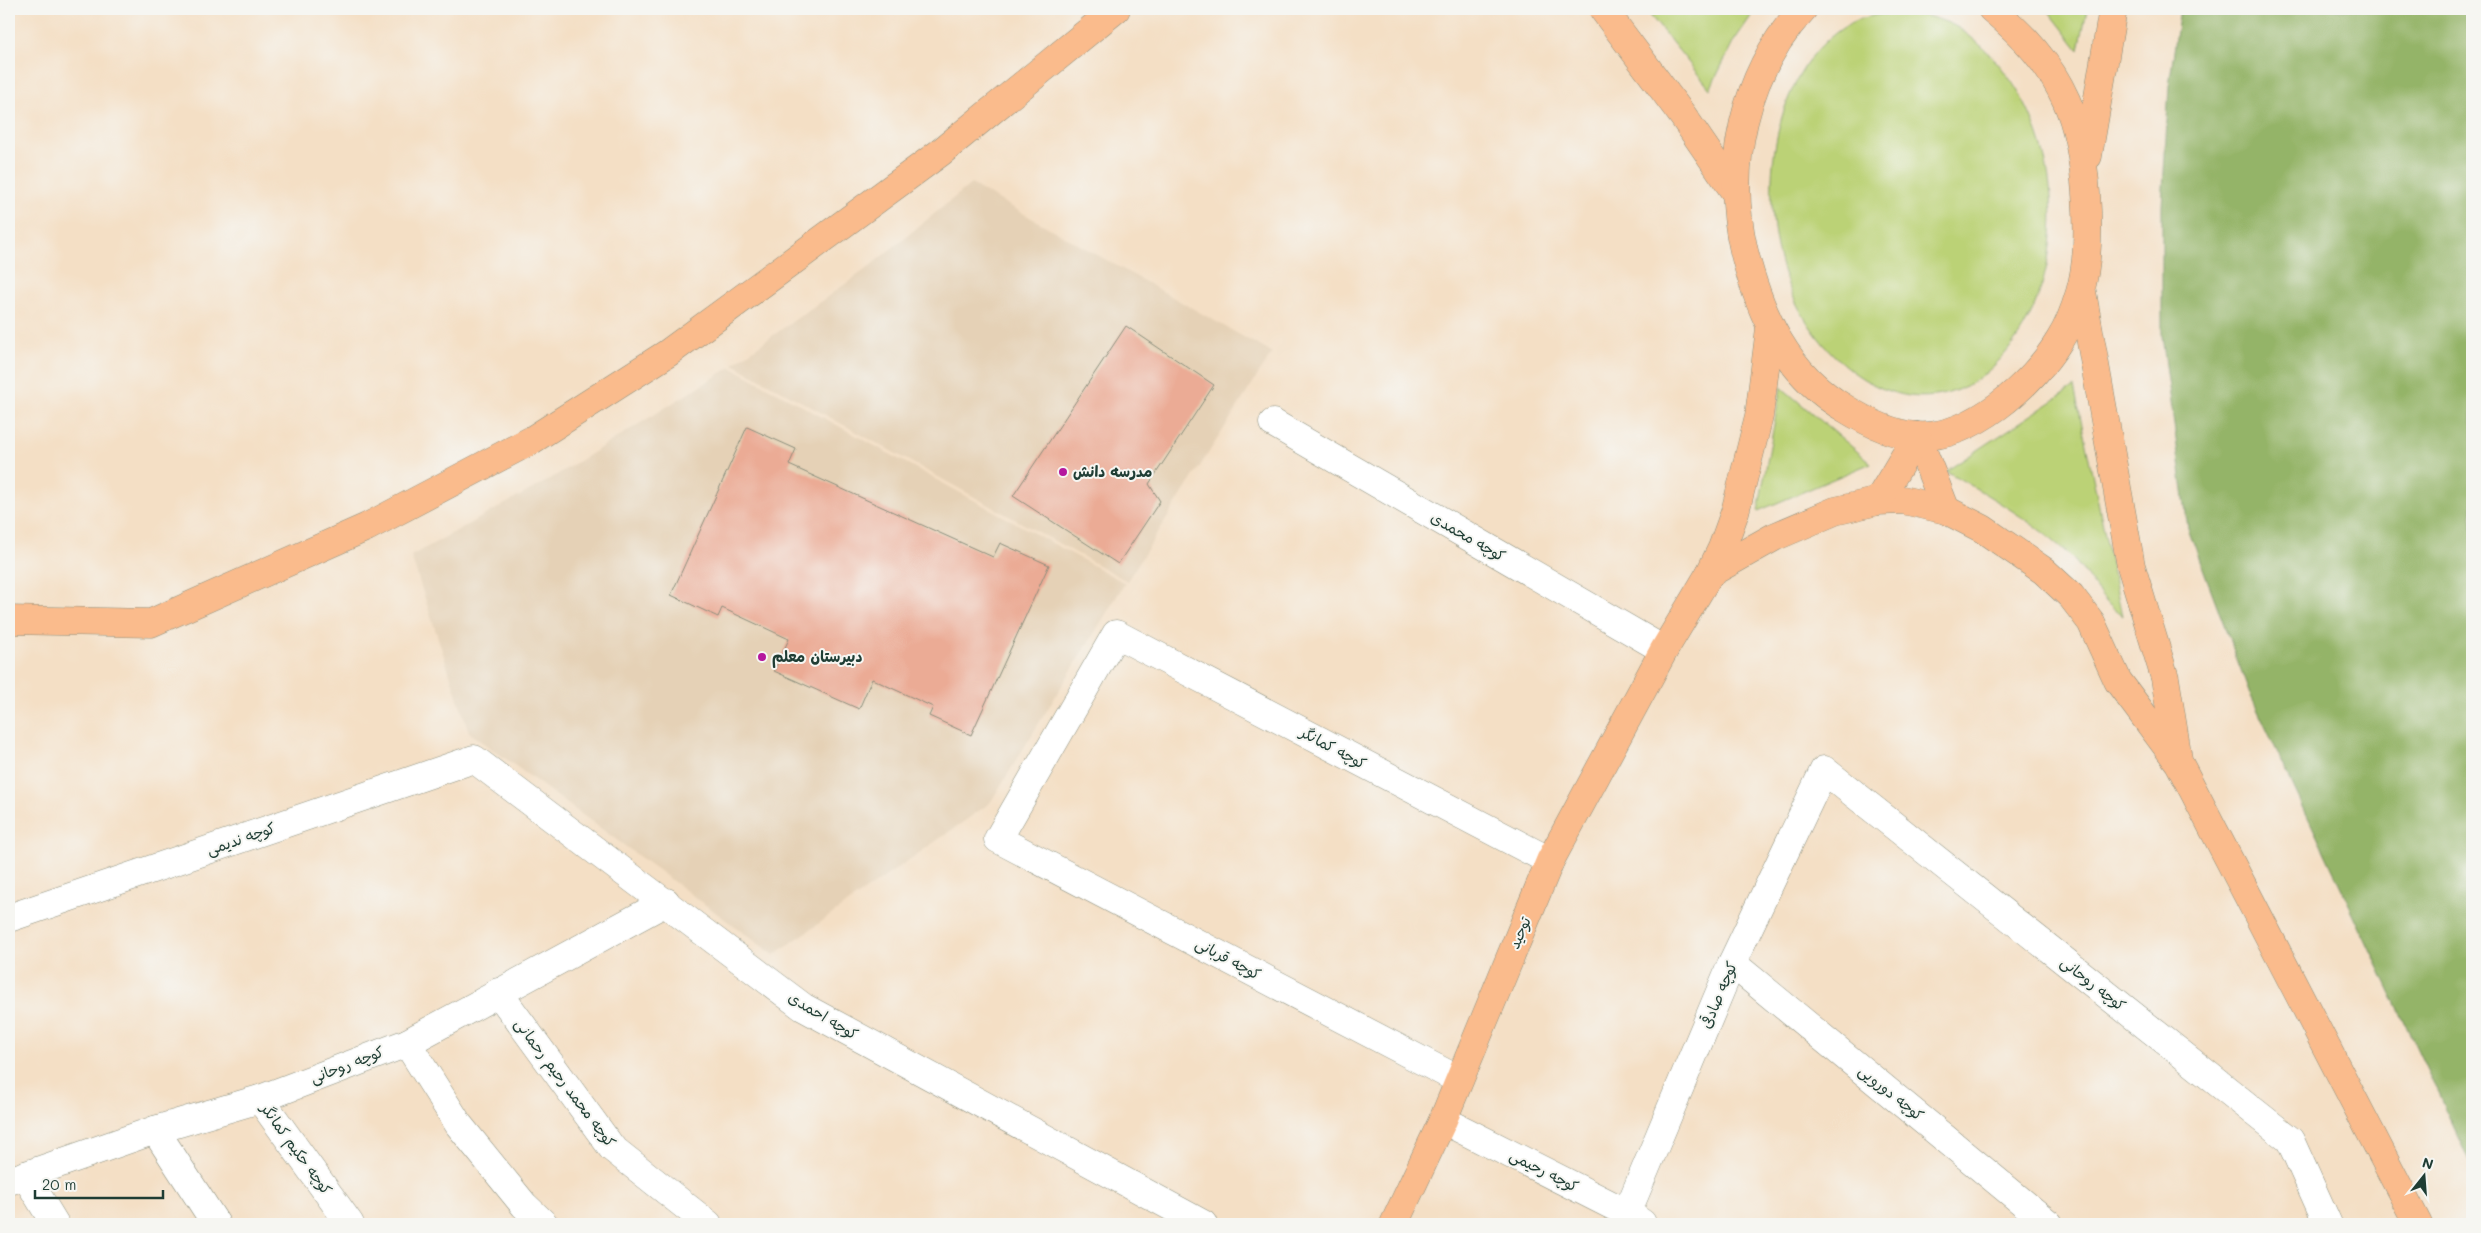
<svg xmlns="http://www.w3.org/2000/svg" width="2481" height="1233" viewBox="0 0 2481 1233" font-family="Mali,'Playpen Sans Arabic',sans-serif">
<rect width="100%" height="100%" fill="#f6f6f2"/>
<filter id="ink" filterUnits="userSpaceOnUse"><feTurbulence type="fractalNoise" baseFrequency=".02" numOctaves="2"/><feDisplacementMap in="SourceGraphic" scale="10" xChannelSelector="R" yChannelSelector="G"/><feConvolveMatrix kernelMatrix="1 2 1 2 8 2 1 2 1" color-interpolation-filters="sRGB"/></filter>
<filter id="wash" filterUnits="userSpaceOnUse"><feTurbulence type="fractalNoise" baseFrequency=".0096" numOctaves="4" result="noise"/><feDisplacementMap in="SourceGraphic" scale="20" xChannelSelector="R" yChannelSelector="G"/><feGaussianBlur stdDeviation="1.12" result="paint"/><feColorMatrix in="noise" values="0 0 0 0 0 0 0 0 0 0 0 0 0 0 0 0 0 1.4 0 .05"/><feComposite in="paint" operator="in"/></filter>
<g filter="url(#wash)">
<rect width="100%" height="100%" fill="#f4dfc5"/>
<g fill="#e5d1b6">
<path d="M971,184l301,169 -145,228 -394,-217 132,-94z"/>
<path d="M731,367l394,216 -135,220 -216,152 -305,-223 -58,-176 136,-75z"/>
</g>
<g fill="#bbd276" stroke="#6d8855">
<path d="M1645,9h111l-22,32 -24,48z"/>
<path d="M2047,9h40l-8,41z"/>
<path d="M1911,12c16,4 35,8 49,17 98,67 121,223 52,316 -76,102 -184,38 -223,-58 -33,-80 -22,-216 60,-263 18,-10 42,-11 62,-12z"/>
<path d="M1781,387l90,76 -113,48z"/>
<path d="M2074,387l48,229c-21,-14 -32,-40 -50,-58 -32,-33 -86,-64 -126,-87z"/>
</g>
<path fill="#94b467" stroke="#5a784e" d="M2180,9h292v1157l-222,-472 -62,-166 -26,-192v-130l7,-120z"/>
<g id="blocks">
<g fill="#ebab95">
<path d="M1126,326l88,59 -65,99 11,17 -42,63 -105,-68z"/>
<path d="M747,427l49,22 -7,16 204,92 7,-14 49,22 -78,170 -42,-19 4,-9 -61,-28 -13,30 -85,-38 15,-32 -67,-31 -4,9 -47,-22z"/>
</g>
</g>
</g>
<g filter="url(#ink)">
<use href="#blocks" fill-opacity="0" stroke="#8a8e7c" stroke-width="1"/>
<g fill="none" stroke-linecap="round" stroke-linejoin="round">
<defs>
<g id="minor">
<path d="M1273,423l391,227"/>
<path d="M9,918l465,-159 329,248 400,217"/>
<path d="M1732,963l317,261"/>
<path d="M498,992l114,156 96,76"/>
<path d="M407,1043l52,82 65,80 20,19"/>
<path d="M1459,1080l-461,-241 118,-205 434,227"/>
<path d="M260,1099l90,125"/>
<path d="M1443,1120l184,93 15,10"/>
<path d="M155,1130l61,94"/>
<path d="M25,1175l30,49"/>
<path d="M9,1181l146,-51 105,-31 147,-56 259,-141"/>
<path d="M1625,1224l2,-11 105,-250 92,-193 466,370 38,84"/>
</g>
<g id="major">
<path d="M1603,9l80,107 52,76"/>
<path d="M1803,9c-59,64 -79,157 -59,242 16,64 43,124 102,158 21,13 45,25 70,27 54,4 117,-52 143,-95 10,-15 16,-32 21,-49 14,-49 7,-146 -14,-192 -17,-38 -43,-65 -74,-91"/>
<path d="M2088,156l25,-147"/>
<path d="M2082,292l49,274 34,112 13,81"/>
<path d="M1917,436l29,74 37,19 61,42 27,25 20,26 27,59 61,82 239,461"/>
<path d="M1878,501l25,-1 43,10"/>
<path d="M1710,573l64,-36 61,-26 43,-10 39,-65"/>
<path d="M9,620l142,3 216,-96 165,-87 136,-87 273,-201 175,-143"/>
<path d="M1394,1224l49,-104 107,-259 114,-211 46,-77 12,-25 13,-36 24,-96 11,-88"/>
</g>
</defs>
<use href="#minor" stroke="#8a8e7c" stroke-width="29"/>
<use href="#major" stroke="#8a8e7c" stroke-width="29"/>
<use href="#minor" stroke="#fff" stroke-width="28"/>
<use href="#major" stroke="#fabb8c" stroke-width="28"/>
</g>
</g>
<g fill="#b5179e" stroke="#f6f6f2" stroke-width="2">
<circle cx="1063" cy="472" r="5"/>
<circle cx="762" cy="657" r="5"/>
</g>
<g text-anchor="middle" stroke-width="4" stroke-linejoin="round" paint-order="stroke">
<g font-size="15" font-weight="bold" fill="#1f3d34" stroke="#f6f6f2" text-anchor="start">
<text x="1073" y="477">مدرسه دانش</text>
<text x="772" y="662">دبیرستان معلم</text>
</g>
<g font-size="15" fill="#1f3d34" stroke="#f6f6f2">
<text transform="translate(1468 537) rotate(30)" y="5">کوچه محمدی</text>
<text transform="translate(1333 748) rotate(28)" y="5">کوچه کمانگر</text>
<text transform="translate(241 839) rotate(-19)" y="5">کوچه ندیمی</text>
<text transform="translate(1520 933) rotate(-67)" y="5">توحید</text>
<text transform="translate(1228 959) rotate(28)" y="5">کوچه قربانی</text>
<text transform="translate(2093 984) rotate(38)" y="5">کوچه روحانی</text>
<text transform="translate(1719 995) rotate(-67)" y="5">کوچه صادقی</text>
<text transform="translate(823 1016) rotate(31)" y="5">کوچه احمدی</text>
<text transform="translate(347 1065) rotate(-21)" y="5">کوچه روحانی</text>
<text transform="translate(565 1083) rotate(53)" y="5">کوچه محمد رحیم رحمانی</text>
<text transform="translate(1891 1093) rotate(39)" y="5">کوچه دورویی</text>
<text transform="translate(296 1149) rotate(54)" y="5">کوچه حکیم کمانگر</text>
<text transform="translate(1544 1171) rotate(27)" y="5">کوچه رحیمی</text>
</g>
</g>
<rect width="2481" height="1233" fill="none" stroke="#f6f6f2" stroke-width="30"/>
<g transform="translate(2424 1176) rotate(17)" stroke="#f6f6f2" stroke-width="4" paint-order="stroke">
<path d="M0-4L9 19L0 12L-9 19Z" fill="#1f3d34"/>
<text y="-8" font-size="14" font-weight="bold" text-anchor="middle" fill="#1f3d34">N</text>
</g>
<path d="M35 1190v8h128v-8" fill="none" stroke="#1f3d34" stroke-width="2.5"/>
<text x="42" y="1190" font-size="15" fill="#1f3d34" stroke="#f6f6f2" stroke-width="4" paint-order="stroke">20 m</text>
</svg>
